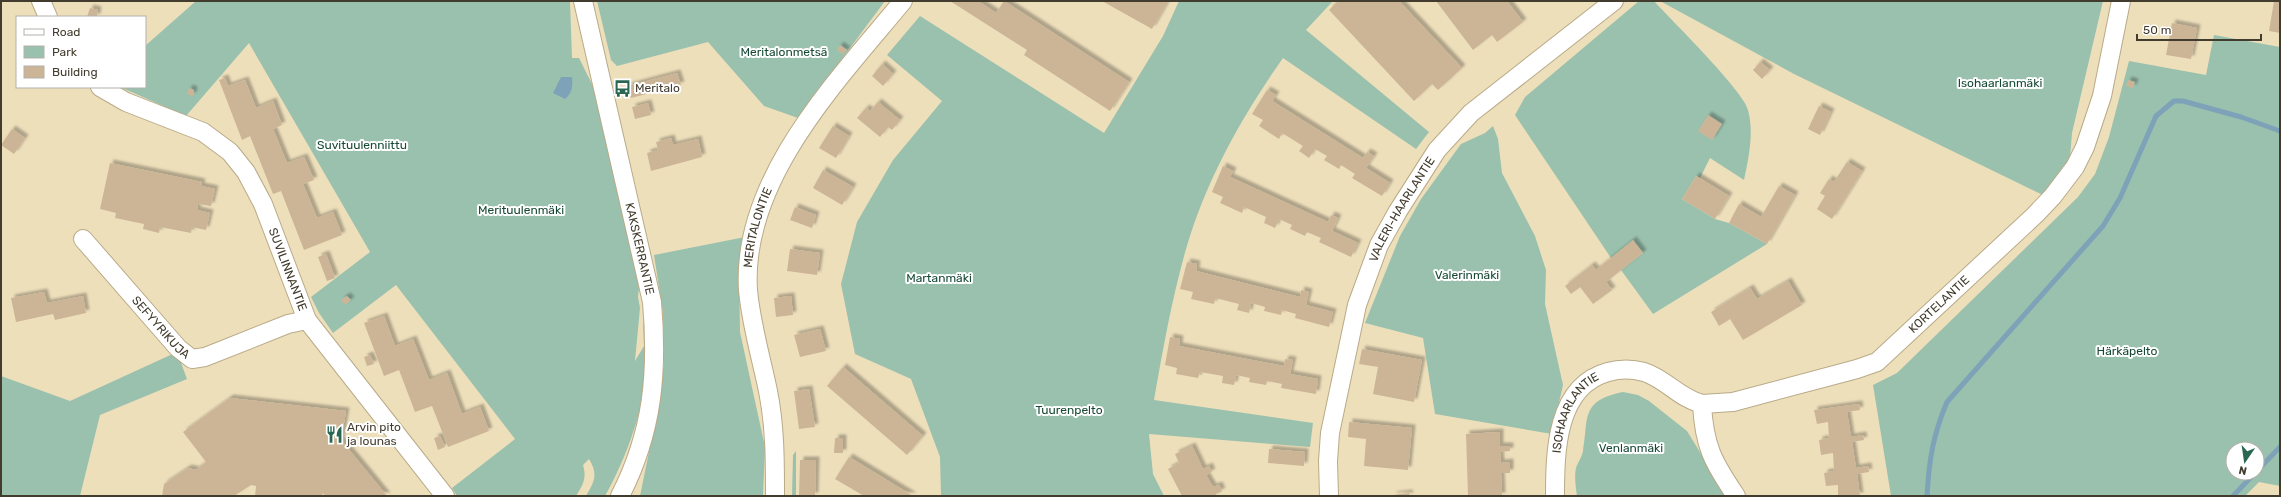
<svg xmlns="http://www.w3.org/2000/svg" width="2281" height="497" viewBox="0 0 2281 497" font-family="Rubik,sans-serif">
<defs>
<filter id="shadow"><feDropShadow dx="3.5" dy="-3.5" stdDeviation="1" flood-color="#0004"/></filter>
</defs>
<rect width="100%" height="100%" fill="#eedfbb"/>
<g fill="#9ac1ae" fill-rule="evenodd">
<path d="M196,1h374l2,57h7l17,34 43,196 -1,9 2,11 -5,53 9,-15 -1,-25c15,53 -12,129 -38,175h-19c9,-15 12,-22 3,-37l-6,6c4,13 0,20 -7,31h-119l-5,-8 63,-49 -119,-154 -63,48 -14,-20 -8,-16 59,-45 -121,-209 -63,73 -66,-29h25v-41z"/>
<path d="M597,1h288l-87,117 -34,-12 -56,-64 -91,24 -6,-6z"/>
<path d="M1179,1h154l-27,29 123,102 -13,17 -133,-91c-41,58 -77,122 -97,191 -14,49 -23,100 -32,151l159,23 -3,24 -161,-13 4,40 11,22h-223l-1,-39 -29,-78 -56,-25 -14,-70 16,-62 36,-62 49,-59 -55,-46 33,-39 184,117 59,-97z"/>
<path d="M1639,1h15c17,19 90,90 94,109 6,22 1,47 -4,70l-34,-22 -10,20 -4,-2 -14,23 33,20 14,4 38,21 -114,70 -32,-44 22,-17 -10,-12 -22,17 -96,-143 10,-18z"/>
<path d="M1660,1h443l-31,132 -2,25 -27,37 -249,-121z"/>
<path d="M2214,35l66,12v439l-21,-4 -14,14h-354l-18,-111 24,-12 181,-176 17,-23 14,-37 20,-76 77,14zM2233,449h24v24h-24z"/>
<path d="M1493,126l5,13 4,34 33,63 11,34 -1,34 18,81 -11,49 -117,-20 -12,-76 -58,-15 35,-87 21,-37 40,-55 24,-11z"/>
<path d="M745,237l-6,28 1,67 25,115 -2,49h-123l13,-64 11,-68 -1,-51 -9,-58z"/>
<path d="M177,352l10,27 -87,36 -20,81h-79v-120l69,25z"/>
<path d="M1623,392l15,3 11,6 38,30 40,65h-150c-1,-8 -3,-20 -1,-28 2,-6 6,-11 7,-17 6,-34 -3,-50 40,-59z"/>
<path d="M796,451v45h-4l1,-41z"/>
</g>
<path fill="#7ea2b8" d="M561,77h11c1,9 0,16 -7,22l-12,-6z"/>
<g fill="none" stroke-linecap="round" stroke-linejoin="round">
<g stroke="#7ea2b8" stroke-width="5">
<path d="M2257,471l23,-24"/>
<path d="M1927,496c2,-36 6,-61 20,-94l156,-176 17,-28 36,-82 18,-15h9l58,16 39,14"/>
<path d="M2233,496l22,-23"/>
</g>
</g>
<g fill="#ccb596" filter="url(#shadow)">
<path d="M950,1h28l18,12 8,-12 125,81 -19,29 -86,-56 3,-5z"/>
<path d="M1102,1h66l-16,28z"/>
<path d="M1338,1h61l63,67 -24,22 -6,-6 -18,17 -85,-91z"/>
<path d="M1436,1h71l16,21 -26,20 -5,-7 -19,15z"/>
<path d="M2274,1l6,1v31l-11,-2z"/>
<path d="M90,8l8,2 -1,7h-10z"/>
<path d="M2172,23l25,5 -6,31 -25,-4z"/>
<path d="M840,45l7,5 -4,4 -6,-4z"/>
<path d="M1760,62l10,8 -8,9 -9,-9z"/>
<path d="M882,64l11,10 -10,12 -11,-10z"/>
<path d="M677,73l4,12 -50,13 -3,-12z"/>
<path d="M225,78l3,8 17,-6 11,28 17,-7 9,24 -9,4 14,34 17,-6 10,23 -11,4 14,34 16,-6 9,23 -38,15 -23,-59 -8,3 -23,-58 -8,4 -23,-60z"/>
<path d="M2128,80l7,2 -2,6 -7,-2z"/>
<path d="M189,88l5,2 -1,6 -6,-2z"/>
<path d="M1267,90l9,5 -4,6 91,57 4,-6 7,4 -8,12 24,15 -8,13 -30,-18 3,-4 -14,-9 -2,4 -15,-9 3,-4 -12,-7 -6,9 -10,-7 4,-5 -21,-13 -3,6 -20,-13 4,-6 -11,-6z"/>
<path d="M878,102l22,18 -8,10 -4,-3 -8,10 -23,-19 9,-10 4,3z"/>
<path d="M648,103l3,12 -16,4 -3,-12z"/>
<path d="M1819,106l12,6 -11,23 -12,-6z"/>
<path d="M1708,115l14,9 -10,16 -14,-9z"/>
<path d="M833,126l16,10 -13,22 -17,-10z"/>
<path d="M12,129l13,9 -11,16 -13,-9z"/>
<path d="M671,138l2,7 25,-6 4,18 -51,14 -4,-18 11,-3 -2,-8z"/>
<path d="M1847,162l15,9 -30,48 -15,-10 8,-13 -5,-3 9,-14 5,3z"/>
<path d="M110,163l92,19 -1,4 14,3 -4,17 -13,-2 -1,6 13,3 -4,17 -14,-3 -1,6 -31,-6 -1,6 -16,-4 1,-5 -29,-6 1,-5 -16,-4z"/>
<path d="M1223,166l10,5 -3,6 98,45 3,-7 7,3 -6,13 26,12 -7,14 -32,-15 2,-4 -14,-6 -2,4 -15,-7 2,-4 -13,-6 -4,9 -11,-5 2,-6 -22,-10 -2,6 -22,-10 3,-6 -11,-5z"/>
<path d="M823,170l30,17 -11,18 -29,-17z"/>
<path d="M1696,176l33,20 -14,23 -33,-20z"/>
<path d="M1779,186l16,9 -28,49 -38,-21 10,-19 22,13z"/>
<path d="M795,207l21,8 -4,13 -22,-8z"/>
<path d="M1633,240l10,13 -37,29 6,8 -19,14 -13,-17 -9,7 -6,-8 27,-21 4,5z"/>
<path d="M790,249l30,4 -3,22 -30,-4z"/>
<path d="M326,254l9,24 -8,3 -9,-24z"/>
<path d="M1187,262l10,2 -1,7 104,26 1,-7 8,2 -3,13 27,7 -4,15 -34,-9 1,-4 -14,-4 -1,5 -17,-4 1,-4 -14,-4 -2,10 -12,-3 2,-6 -24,-6 -1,6 -23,-5 2,-7 -13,-3z"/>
<path d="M1788,281l14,24 -59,35 -13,-21 -11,7 -8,-14 39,-24 7,11z"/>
<path d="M44,292l3,11 36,-7 3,17 -31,7 -2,-6 -37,8 -5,-24z"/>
<path d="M347,296l4,4 -6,5 -4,-5z"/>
<path d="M791,296l2,19 -17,2 -2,-19z"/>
<path d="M384,316l11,30 18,-7 16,41 18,-7 15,41 18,-7 9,24 -41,16 -16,-41 -17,6 -16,-42 -15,6 -20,-53z"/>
<path d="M820,329l6,22 -26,6 -6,-22z"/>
<path d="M1170,337l10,2 -1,7 105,20 1,-7 8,1 -3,14 28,5 -2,15 -35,-6 1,-4 -15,-3 -1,4 -17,-3 1,-4 -14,-3 -2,10 -12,-2 1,-7 -23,-4 -2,6 -22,-4 1,-6 -12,-3z"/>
<path d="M1362,349l60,11 -8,42 -41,-8 5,-27 -19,-3z"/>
<path d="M370,355l4,9 -7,2 -3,-9z"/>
<path d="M843,367l80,69 -16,19 -80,-69z"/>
<path d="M809,389l6,38 -16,2 -5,-38z"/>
<path d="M230,398l116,13 -5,29 46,56h-62l-2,-3 -1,3h-67l1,-10 -5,-1 -17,11h-72l2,-12 24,-16 8,2 10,-8 -23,-30z"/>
<path d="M1859,404l1,6 -13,2 4,25 12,-2 1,5 -12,2 4,26 12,-2 1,6 -12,2 3,22h-22v-11l-12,1 -2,-13 10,-2 -1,-18 -12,2 -2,-15 10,-2 -1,-16 -11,2 -3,-14z"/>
<path d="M1349,422l63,6 -4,42 -44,-4 2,-27 -18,-2z"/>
<path d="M1500,432v14h10v5l-10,1 1,11 9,-1v11h-9l1,23h-34l-2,-62z"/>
<path d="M440,436l5,11 -7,3 -4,-12z"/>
<path d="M835,438h8v15h-9z"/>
<path d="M1192,446l11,23 6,-3 3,6 -6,3 7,12 6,-2 3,6 -6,3 1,2h-35l-14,-27 11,-6 -4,-9z"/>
<path d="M1269,449l36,3 -1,14 -36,-3z"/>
<path d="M849,457l64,39h-49l-29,-17z"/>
<path d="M800,460h16l-1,36h-16z"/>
<path d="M1409,493l1,3h-17v-1z"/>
</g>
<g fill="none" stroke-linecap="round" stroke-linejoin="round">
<defs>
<g id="minor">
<path d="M41,1l7,16"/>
<path id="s1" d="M583,1l69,301c6,70 1,130 -32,194"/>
<path id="s2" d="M100,87l26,15 77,30 27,20 16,20 17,32 44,116 138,176"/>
<path id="s3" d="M83,239l95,109 14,11 13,-2 83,-33 19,-4"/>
<path id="s4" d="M775,496c0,-36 0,-70 -7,-105 -7,-34 -17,-67 -20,-101 -7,-111 90,-210 155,-289"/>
<path id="s5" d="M1329,496l-1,-35 2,-28 27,-128 22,-60 19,-34 39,-61 34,-37 143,-112"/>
<path id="s6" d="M1555,496c0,-44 1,-110 53,-124 11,-3 25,-3 36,0 22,7 35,26 58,32"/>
<path id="s7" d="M1736,496c-23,-34 -32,-50 -34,-92l31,-2 124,-33 20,-7 158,-147 18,-19 22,-29 10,-20 17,-51 19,-95"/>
</g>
</defs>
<use href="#minor" stroke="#b9aa88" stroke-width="20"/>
<use href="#minor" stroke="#fff" stroke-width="18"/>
</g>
<defs>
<symbol id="bus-bare" viewBox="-9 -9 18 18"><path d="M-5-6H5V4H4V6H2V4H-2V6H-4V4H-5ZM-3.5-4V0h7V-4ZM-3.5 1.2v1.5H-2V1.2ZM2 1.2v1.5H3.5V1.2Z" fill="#2a6753" stroke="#fff" stroke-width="2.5" paint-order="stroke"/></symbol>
<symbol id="restaurant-bare" viewBox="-9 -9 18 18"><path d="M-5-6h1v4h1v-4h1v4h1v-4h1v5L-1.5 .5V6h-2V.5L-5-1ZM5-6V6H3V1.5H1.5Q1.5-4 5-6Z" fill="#2a6753" stroke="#fff" stroke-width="2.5" paint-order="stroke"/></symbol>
</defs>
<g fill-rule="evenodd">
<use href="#bus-bare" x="610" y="76" width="25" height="25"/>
<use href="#restaurant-bare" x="322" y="422" width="25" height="25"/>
</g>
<g text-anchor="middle" stroke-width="4" stroke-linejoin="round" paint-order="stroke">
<g font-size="12" fill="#164935" stroke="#fff">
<text x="784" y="56">Meritalonmetsä</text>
<text x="2000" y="87">Isohaarlanmäki</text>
<text x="362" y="149">Suvituulenniittu</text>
<text x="521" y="214">Merituulenmäki</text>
<text x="1467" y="279">Valerinmäki</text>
<text x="939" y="282">Martanmäki</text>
<text x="2127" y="355">Härkäpelto</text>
<text x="1069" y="414">Tuurenpelto</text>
<text x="1631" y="452">Venlanmäki</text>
</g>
<g font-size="12" fill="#423c2e" stroke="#fff" text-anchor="start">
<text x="635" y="92">Meritalo</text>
<text x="347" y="431">Arvin pito<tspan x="347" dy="14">ja lounas</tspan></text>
</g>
<g font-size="12" fill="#423c2e" stroke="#fff">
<text dy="4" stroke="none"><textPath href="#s5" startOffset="300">VALERI-HAARLANTIE</textPath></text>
<text dy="4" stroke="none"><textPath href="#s4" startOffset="272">MERITALONTIE</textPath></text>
<text dy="4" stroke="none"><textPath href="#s1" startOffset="254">KAKSKERRANTIE</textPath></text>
<text dy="4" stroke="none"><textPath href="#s2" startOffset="278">SUVILINNANTIE</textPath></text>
<text dy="4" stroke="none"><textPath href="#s7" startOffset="365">KORTELANTIE</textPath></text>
<text dy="4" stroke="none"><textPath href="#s3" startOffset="118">SEFYYRIKUJA</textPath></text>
<text dy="4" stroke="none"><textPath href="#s6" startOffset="89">ISOHAARLANTIE</textPath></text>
</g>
</g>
<rect width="2281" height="497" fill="none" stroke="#423c2e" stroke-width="4"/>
<rect x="16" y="16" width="130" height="72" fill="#ffffff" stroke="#b3b1ab"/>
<rect x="24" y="29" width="20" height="6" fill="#ffffff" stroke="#b3b1ab"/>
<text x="52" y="36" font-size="12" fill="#423c2e">Road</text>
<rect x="24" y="46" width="20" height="12" fill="#9ac1ae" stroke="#b3b1ab"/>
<text x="52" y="56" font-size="12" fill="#423c2e">Park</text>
<rect x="24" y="66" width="20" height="12" fill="#ccb596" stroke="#b3b1ab"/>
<text x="52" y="76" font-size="12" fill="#423c2e">Building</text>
<g transform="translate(2245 461) rotate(193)"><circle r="19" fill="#ffffff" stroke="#b3b1ab"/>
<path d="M0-3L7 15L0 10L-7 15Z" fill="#2a6753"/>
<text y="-6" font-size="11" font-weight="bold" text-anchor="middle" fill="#423c2e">N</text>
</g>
<path d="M2137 34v6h124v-6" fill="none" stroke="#423c2e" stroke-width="2"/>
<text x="2143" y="34" font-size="12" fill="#423c2e" stroke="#ffffff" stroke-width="3" paint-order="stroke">50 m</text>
</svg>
